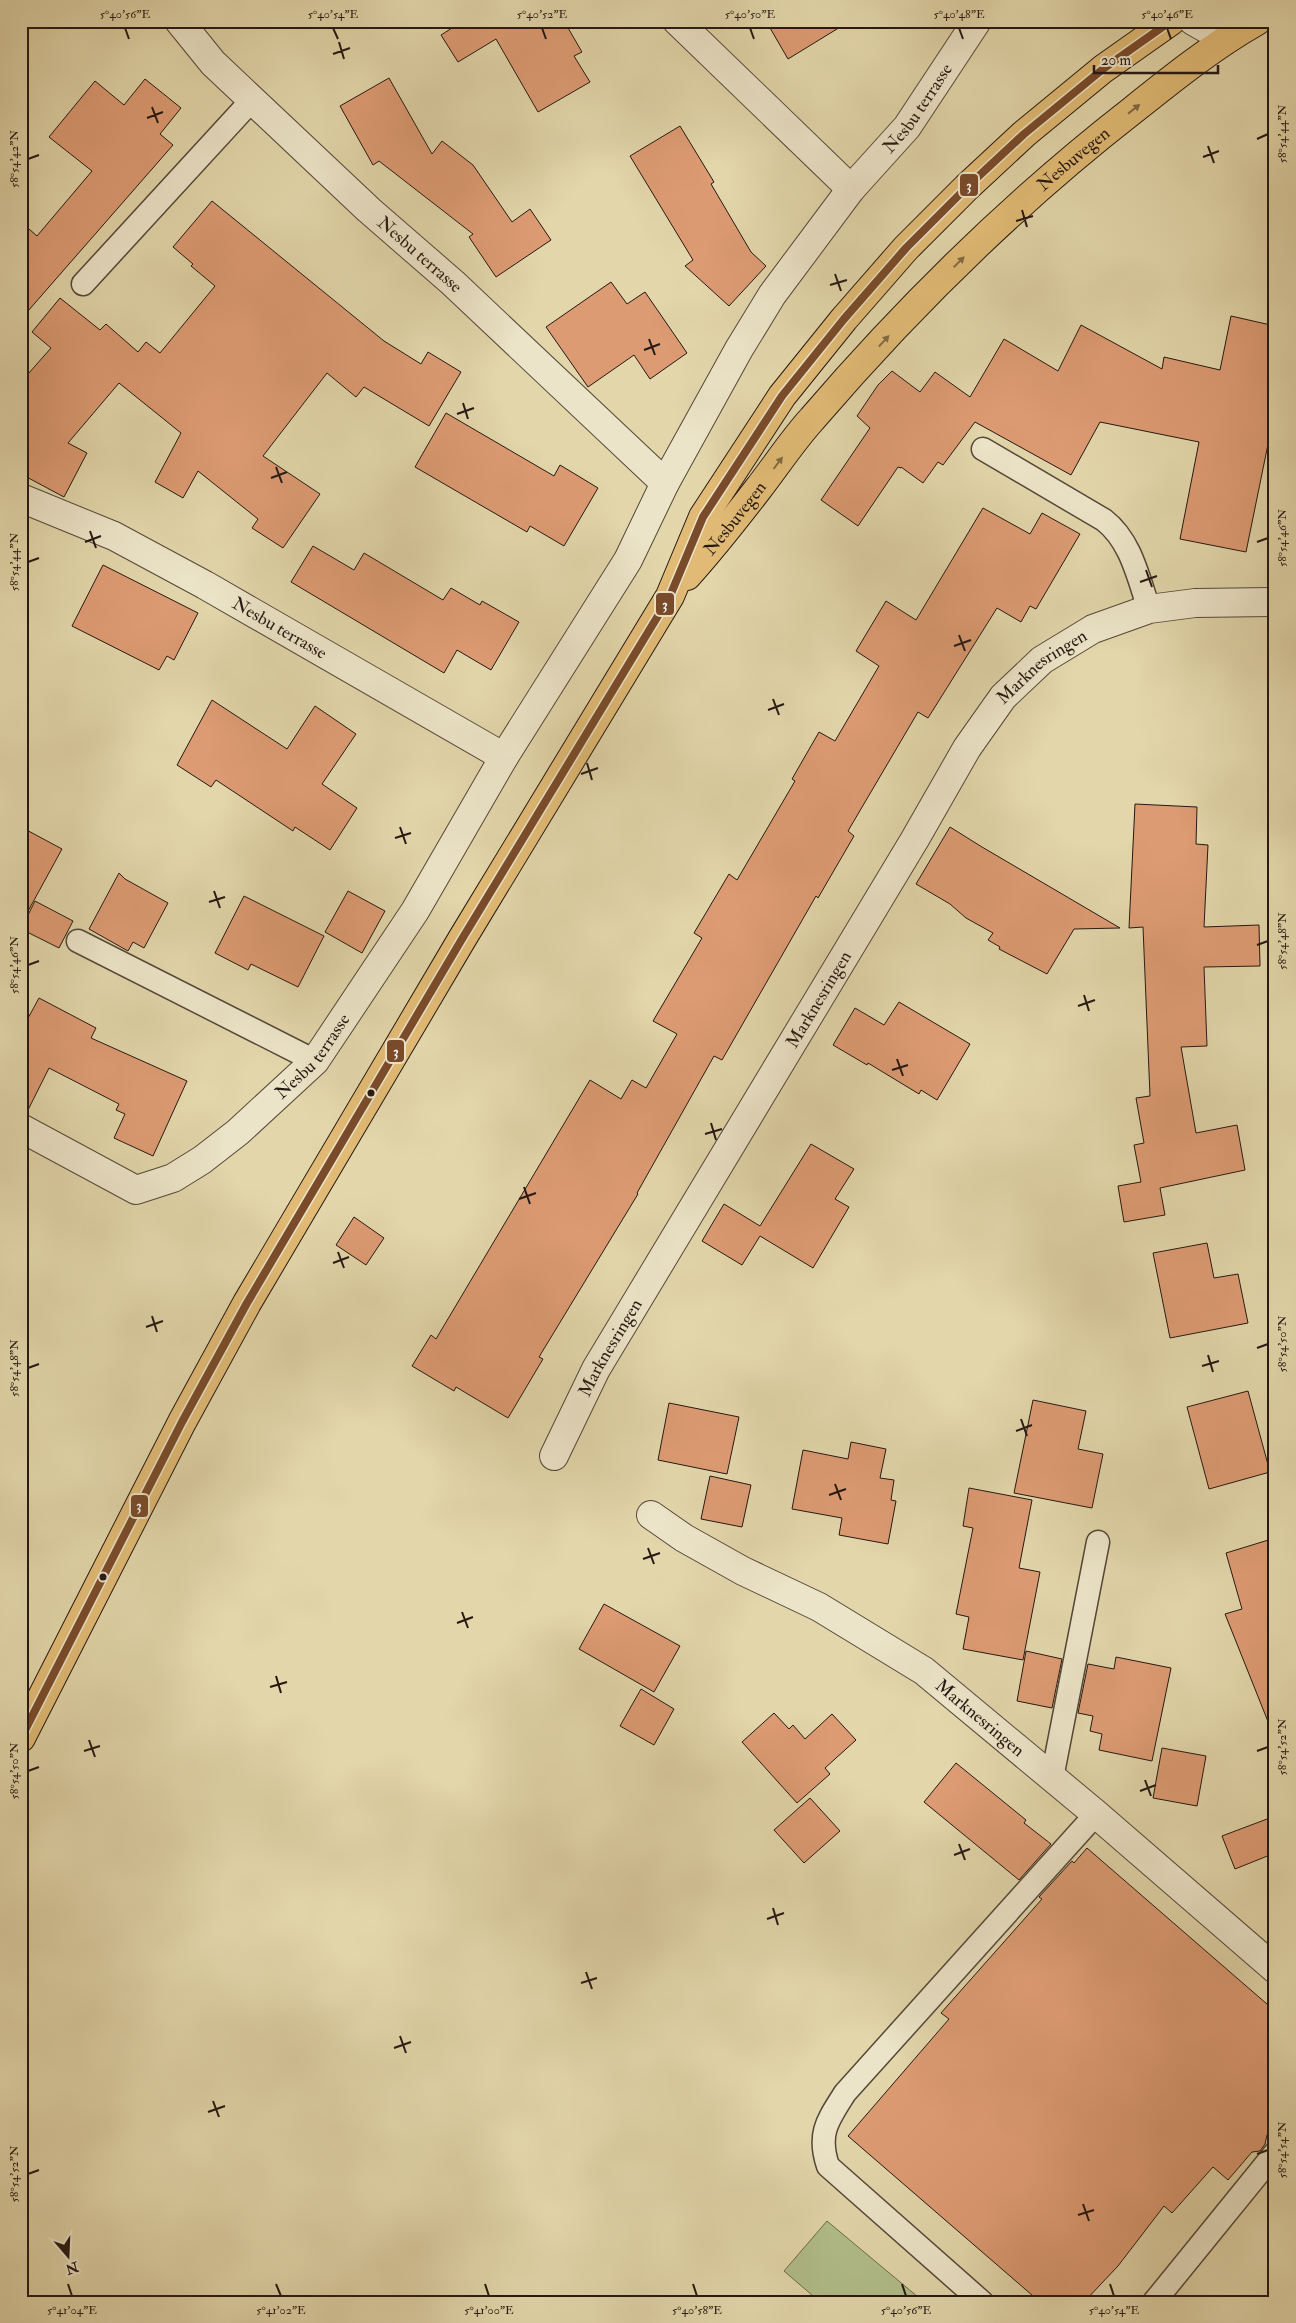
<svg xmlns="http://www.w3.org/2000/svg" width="1296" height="2323" viewBox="0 0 1296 2323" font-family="'IM FELL Double Pica',serif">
<rect width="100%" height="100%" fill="#e2d6aa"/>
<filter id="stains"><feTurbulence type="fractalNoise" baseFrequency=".004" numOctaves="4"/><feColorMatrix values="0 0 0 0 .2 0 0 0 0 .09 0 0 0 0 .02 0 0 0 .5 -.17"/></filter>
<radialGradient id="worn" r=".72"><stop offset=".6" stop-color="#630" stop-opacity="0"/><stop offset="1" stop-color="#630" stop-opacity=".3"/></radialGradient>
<path fill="#b1be8a" stroke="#6b6b4e" d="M827,2221l97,81h-104l-36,-31z"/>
<g fill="#dd9b73" stroke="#251813">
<path d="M463,21h101l18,31 -8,4 16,26 -52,30 -42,-73 -38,23 -17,-27z"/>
<path d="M766,21h84l-62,38z"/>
<path d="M389,78l43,76 10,-13 31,24 39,57 18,-13 21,31 -55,37 -27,-40 4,-3 -94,-73 -6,4 -33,-59z"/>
<path d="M145,79l36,29 -21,26 13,11 -152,174v-97l16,14 55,-65 -43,-34 46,-56 29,24z"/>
<path d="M680,126l34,56 -3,2 40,68 15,14 -37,40 -44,-40 8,-6 -63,-104z"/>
<path d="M212,201l172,140 37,23 7,-12 33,20 -32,54 -65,-39 -8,10 -29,-24 -64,83 57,38 -37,54 -31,-20 6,-9 -60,-48 -15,27 -28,-16 26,-49 -62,-50 -51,60 19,10 -23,44 -43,-23v-92l30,-34 -19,-16 28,-34 40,32 6,-6 32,28 8,-10 14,11 55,-67 -24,-20 2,-2 -20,-17z"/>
<path d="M611,282l16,22 18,-12 42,61 -37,26 -16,-24 -46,32 -42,-60z"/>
<path d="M1231,316l44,10v84l-29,142 -66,-13 19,-97 -99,-20 -29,53 -96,-53 -32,43 -5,-3 -15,21 -22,-16v1l-3,-1 -40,59 -37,-26 49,-72 -13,-12 21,-31 14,-14 28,21 15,-20 35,25 34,-58 54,32 23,-46 81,44 2,-12 56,13z"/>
<path d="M446,413l108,63 6,-11 38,23 -34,58 -34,-20 -3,6 -112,-65z"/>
<path d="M983,508l47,26 12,-21 38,21 -44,75 -6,-3 -9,16 -24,-14 -69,110 -10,-6 -70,119 6,5 -36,62 -2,-2 -94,164 -8,-4 -77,137 1,1 -99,163 4,2 -35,59 -52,-31 -2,4 -42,-25 19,-31 5,4 154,-259 31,19 11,-19 14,8 31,-54 -24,-13 49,-83 -8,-5 35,-59 8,6 58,-99 -3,-2 27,-47 16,9 44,-75 -23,-15 30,-50 30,19z"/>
<path d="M313,546l41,24 10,-17 79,47 8,-12 29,17 2,-4 37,21 -28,48 -34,-20 -13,23 -153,-91z"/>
<path d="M103,565l95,48 -24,47 -7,-4 -8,14 -87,-44z"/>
<path d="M212,700l75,49 28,-43 41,28 -34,50 35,24 -27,42 -35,-23 -2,4 -77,-51 -5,7 -34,-22z"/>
<path d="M1135,804l62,3 -1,37 12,1 -4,82 55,-2 1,41 -56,1 3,79 -26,1 15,86 41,-8 8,45 -85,18 5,27 -41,7 -6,-36 23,-4 -7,-37 10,-2 -8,-45 14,-2 -7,-169 -14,1z"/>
<path d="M21,827l41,22 -41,75z"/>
<path d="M950,827l32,20 138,81 -46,1 -27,45 -48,-25 1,-2 -12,-7 5,-7 -27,-15 -16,-14 -34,-20z"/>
<path d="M119,873l6,6 43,24 -24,45 -11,-6 -5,9 -39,-22z"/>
<path d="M348,891l37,20 -23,42 -37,-21z"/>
<path d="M244,896l80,40 -26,51 -47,-23 -3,6 -33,-17z"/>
<path d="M35,901l38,20 -14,27 -38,-19z"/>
<path d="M39,998l57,30 -5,10 96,43 -34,75 -39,-18 11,-24 -9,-4 3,-6 -70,-36 -23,46 -5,-2v-81z"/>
<path d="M899,1002l71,42 -33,56 -16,-10 -2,4 -51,-31 -1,2 -34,-20 22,-37 29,17z"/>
<path d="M811,1144l43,25 -19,30 14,8 -36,61 -53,-32 -18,29 -40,-24 22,-37 36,22z"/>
<path d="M354,1217l30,21 -18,27 -30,-20z"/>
<path d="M1207,1243l7,35 24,-4 10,49 -78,15 -17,-85z"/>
<path d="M1248,1391l22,81 -61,17 -22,-82z"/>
<path d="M1033,1400l53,11 -8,38 25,5 -11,54 -78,-15z"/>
<path d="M669,1403l70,14 -12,57 -69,-14z"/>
<path d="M851,1442l35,7 -6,29 14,2 -3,20 5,1 -8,43 -49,-9 3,-17 -50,-9 11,-59 45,9z"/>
<path d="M710,1476l41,9 -9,42 -41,-8z"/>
<path d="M969,1488l63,12 -13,68 21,4 -17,88 -60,-11 6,-32 -13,-3 17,-86 -10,-2z"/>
<path d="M1275,1538v196h-2l-48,-120 17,-5 -16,-56z"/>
<path d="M604,1604l76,42 -26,46 -75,-43z"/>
<path d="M1026,1651l36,8 -10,49 -35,-7z"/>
<path d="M1116,1657l55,11 -19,93 -53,-11 3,-16 -12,-3 3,-15 -15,-3 10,-49 26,5z"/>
<path d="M641,1689l33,20 -20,36 -34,-19z"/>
<path d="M774,1713l15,16 4,-4 12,14 27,-25 24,26 -31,28 5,6 -33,29 -55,-61z"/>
<path d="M1162,1748l44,8 -9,50 -44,-8z"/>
<path d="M956,1763l70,57 -2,3 27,21 -32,36 -95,-78z"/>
<path d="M810,1798l30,33 -36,32 -30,-33z"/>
<path d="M1275,1816v37l-40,16 -13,-33z"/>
<path d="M1087,1848l188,163v115l-8,9 -2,9 -5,7 -8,1 -24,28 -15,-13 -41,46 -8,-7 -46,60 -34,36h-44l-192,-166 101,-117 -8,-6 101,-114 -3,-2 33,-36 2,2z"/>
</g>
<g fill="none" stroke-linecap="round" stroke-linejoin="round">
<defs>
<g id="service">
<path d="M83,284l169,-184"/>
<path d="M983,449l121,71c27,21 34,57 45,89"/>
<path d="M78,941l237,120"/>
<path d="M1052,1778l46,-236"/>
<path d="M982,2302l-154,-136c-11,-33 0,-46 17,-73l251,-279"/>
<path d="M1154,2302l121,-149"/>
</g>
<g id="minor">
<path id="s1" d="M179,21l34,42 156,147 84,73 212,200"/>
<path d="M677,21l174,168"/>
<path d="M1193,21l32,18"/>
<path id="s2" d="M21,498l93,38 91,49 299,172"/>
<path id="s3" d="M21,1128l115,62 37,-12 29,-18 36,-28 77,-71 100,-150 89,-154 124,-197 37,-77 74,-134 33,-54 79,-106 56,-62 70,-106"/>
<path id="s4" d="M554,1456l42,-87 319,-530 52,-91 36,-51 39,-37 51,-31 56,-20 46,-6 80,-1"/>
<path id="s5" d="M651,1515l33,23 59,33 76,36 105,64 172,143 179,155"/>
</g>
<g id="primary">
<path id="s6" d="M687,576c25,-28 48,-57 71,-87 18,-23 34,-48 54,-70 97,-113 204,-218 321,-309 40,-32 80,-64 124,-89"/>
<path d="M21,1738l161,-316 65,-119 215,-364 208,-343 33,-79 79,-121 62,-77 62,-71 61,-61 57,-53 79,-65 68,-48"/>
</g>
</defs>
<use href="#service" stroke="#544839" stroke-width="25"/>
<use href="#minor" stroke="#544839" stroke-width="30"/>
<use href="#primary" stroke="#251813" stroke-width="30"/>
<use href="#service" stroke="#ece4c8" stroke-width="22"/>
<use href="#minor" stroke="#ece4c8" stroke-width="28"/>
<use href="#primary" stroke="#e1bb75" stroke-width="28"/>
<defs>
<path id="bus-1" d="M21,1738l161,-316 65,-119 215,-364 208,-343 33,-79 79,-121 62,-77 62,-71 61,-61 57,-53 79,-65 68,-48"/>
</defs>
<use href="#bus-1" stroke="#ece4c8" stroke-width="11"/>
<use href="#bus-1" stroke="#7a4b2a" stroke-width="8"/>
</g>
<defs><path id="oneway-solid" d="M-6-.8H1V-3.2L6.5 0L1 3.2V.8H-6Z" transform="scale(1.25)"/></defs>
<g fill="#836a44">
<use href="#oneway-solid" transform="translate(1134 109) rotate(-38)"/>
<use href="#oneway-solid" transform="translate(959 262) rotate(-45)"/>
<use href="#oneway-solid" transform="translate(884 341) rotate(-47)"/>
<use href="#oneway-solid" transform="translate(778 463) rotate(-53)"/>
</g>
<path fill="none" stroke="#251813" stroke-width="2" d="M125,28l4,11M333,28l5,11M542,28l4,11M750,28l4,11M959,28l4,11M1167,28l4,11M339,42l5,17M333,54l17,-6M152,107l6,16M147,118l16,-6M1257,139l11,-5M1208,146l6,17M1203,157l16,-6M28,159l11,-4M1022,210l5,17M1016,221l17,-5M835,274l6,17M830,285l17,-5M649,339l6,16M644,350l16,-6M463,403l5,16M457,414l17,-6M276,467l6,16M271,478l16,-6M90,531l6,17M85,542l16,-6M1257,542l11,-4M28,562l11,-4M1146,570l6,17M1140,582l17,-6M959,635l6,16M954,646l17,-6M773,699l6,16M768,710l16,-6M587,763l5,17M581,774l17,-6M400,827l6,17M395,838l16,-5M214,891l6,17M209,902l16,-5M1257,945l11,-4M28,965l11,-4M1084,995l5,16M1078,1006l17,-6M897,1059l6,17M892,1070l16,-5M711,1123l5,17M705,1134l17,-5M524,1187l6,17M519,1199l17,-6M338,1252l6,16M333,1263l16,-6M152,1316l5,16M146,1327l17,-6M1257,1348l11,-4M1208,1355l5,17M1202,1366l17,-5M28,1368l11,-4M1021,1419l6,17M1016,1431l16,-6M835,1484l6,16M829,1495l17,-6M648,1548l6,16M643,1559l17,-6M462,1612l6,16M457,1623l16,-6M276,1676l5,17M270,1687l17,-5M89,1740l6,17M84,1751l16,-5M1257,1751l11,-4M28,1771l11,-4M1145,1780l6,16M1140,1791l16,-6M959,1844l6,16M954,1855l16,-6M773,1908l5,17M767,1919l17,-6M586,1972l6,17M581,1983l16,-5M400,2036l6,17M394,2048l17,-6M213,2101l6,16M208,2112l17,-6M1257,2154l11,-4M28,2174l11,-4M1083,2204l6,17M1078,2215l16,-5M68,2284l4,12M276,2284l5,12M485,2284l4,12M693,2284l4,12M902,2284l4,12M1110,2284l4,12"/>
<g fill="#251813" stroke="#ece4c8" stroke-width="2">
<circle cx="371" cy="1093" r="4.5"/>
<circle cx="103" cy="1577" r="4.5"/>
</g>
<g text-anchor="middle" stroke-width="5" stroke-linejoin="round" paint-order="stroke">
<g font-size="18" fill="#251813" stroke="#ece4c8">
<text dy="6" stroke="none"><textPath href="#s3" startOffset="1484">Nesbu terrasse</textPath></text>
<text dy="6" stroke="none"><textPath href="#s6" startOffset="570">Nesbuvegen</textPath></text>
<text dy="6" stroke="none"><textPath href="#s1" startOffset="336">Nesbu terrasse</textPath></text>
<text dy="6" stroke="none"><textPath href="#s6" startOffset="75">Nesbuvegen</textPath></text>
<text dy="6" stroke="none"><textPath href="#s2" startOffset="290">Nesbu terrasse</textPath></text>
<text dy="6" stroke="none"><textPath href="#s4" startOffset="932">Marknesringen</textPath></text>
<text dy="6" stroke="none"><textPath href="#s4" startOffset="528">Marknesringen</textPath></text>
<text dy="6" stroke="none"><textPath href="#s3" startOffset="356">Nesbu terrasse</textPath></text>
<text dy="6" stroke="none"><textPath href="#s4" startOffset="122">Marknesringen</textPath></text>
<text dy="6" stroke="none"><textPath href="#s5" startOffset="388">Marknesringen</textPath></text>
</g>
</g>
<g stroke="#ece4c8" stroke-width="2">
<rect x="959" y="173" width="20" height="24" rx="5" fill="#7a4b2a"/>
<rect x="655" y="592" width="20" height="24" rx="5" fill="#7a4b2a"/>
<rect x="386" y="1039" width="19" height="24" rx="5" fill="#7a4b2a"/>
<rect x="130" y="1494" width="19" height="24" rx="5" fill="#7a4b2a"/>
</g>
<g font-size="14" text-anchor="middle" font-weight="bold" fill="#fff">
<text x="969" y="190">3</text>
<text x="665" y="609">3</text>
<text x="396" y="1056">3</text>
<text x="139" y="1510">3</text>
</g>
<rect width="1296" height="2323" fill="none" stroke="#e2d6aa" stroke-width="55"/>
<g transform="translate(68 2256) rotate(161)" stroke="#ece4c8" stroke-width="4" paint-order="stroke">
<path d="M0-4L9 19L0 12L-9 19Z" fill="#251813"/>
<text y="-8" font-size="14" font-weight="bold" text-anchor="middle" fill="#251813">N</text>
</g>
<path d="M1094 65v8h124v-8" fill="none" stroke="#251813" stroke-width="2.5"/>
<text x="1101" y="65" font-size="15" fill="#251813" stroke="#ece4c8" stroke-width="4" paint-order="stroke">20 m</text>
<rect x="28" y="28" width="1240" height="2268" fill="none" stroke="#251813" stroke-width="2"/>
<g font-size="12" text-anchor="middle" fill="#251813">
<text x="125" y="18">5°40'56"E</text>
<text x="333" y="18">5°40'54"E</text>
<text x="542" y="18">5°40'52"E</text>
<text x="750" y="18">5°40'50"E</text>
<text x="959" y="18">5°40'48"E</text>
<text x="1167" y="18">5°40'46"E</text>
<text transform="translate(1282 134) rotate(-90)" y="4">58°54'44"N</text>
<text transform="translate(14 159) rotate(-90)" y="4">58°54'42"N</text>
<text transform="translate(1282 538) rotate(-90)" y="4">58°54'46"N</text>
<text transform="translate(14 562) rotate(-90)" y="4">58°54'44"N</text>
<text transform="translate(1282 941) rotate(-90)" y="4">58°54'48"N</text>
<text transform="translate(14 965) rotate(-90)" y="4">58°54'46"N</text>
<text transform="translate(1282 1344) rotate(-90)" y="4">58°54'50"N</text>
<text transform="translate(14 1368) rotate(-90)" y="4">58°54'48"N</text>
<text transform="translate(1282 1747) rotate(-90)" y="4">58°54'52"N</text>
<text transform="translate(14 1771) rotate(-90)" y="4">58°54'50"N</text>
<text transform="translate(1282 2150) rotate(-90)" y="4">58°54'54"N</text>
<text transform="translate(14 2174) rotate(-90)" y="4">58°54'52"N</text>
<text x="72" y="2314">5°41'04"E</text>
<text x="281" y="2314">5°41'02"E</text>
<text x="489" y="2314">5°41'00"E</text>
<text x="697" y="2314">5°40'58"E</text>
<text x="906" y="2314">5°40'56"E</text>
<text x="1114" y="2314">5°40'54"E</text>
</g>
<rect width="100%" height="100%" filter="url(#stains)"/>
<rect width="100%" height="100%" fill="url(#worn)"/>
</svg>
